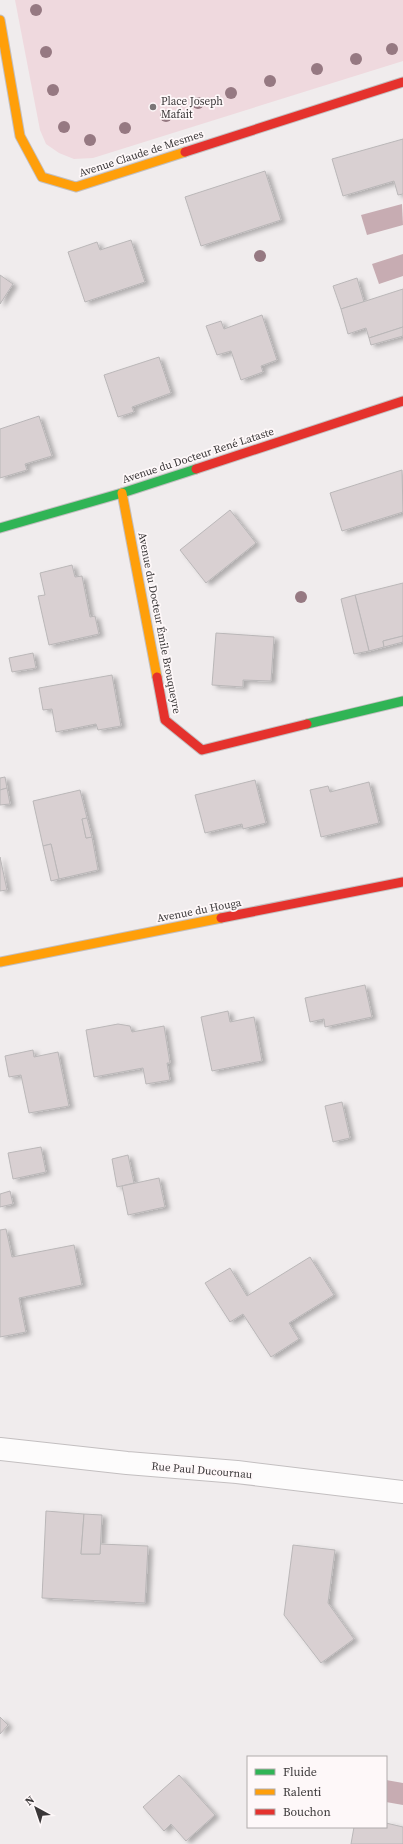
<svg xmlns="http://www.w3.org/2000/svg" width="403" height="1844" viewBox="0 0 403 1844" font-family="'Source Serif 4',serif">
<defs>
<filter id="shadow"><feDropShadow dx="4.5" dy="2.5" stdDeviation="2" flood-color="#0004"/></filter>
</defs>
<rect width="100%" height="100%" fill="#f0eced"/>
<path fill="#efd9de" d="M15,0h388v61l-310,97 -19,1 -15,-6 -13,-9 -6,-14z"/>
<g fill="#c7acb2">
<path d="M402,204l1,21 -36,10 -6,-20z"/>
<path d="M403,254v22l-24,8 -7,-20z"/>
<path d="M386,1780l17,3v22l-17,-3z"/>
</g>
<g fill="#d9d0d2" stroke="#bab7b8" filter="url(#shadow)">
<path d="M403,139v55l-5,1 -4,-14 -51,15 -11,-37z"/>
<path d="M265,171l16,49 -80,26 -16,-49z"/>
<path d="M131,240l14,42 -60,20 -17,-50 29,-10 3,8z"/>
<path d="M0,275l13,9 -13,20z"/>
<path d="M357,278l7,24 -23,7 -8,-23z"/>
<path d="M403,289v38l-34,11 -3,-10 -18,6 -7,-25z"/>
<path d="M262,315l15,45 -16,6 2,6 -22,8 -10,-29 -14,4 -11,-29 15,-5 3,8z"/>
<path d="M403,327v9l-32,9 -2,-7z"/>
<path d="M159,357l12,36 -39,14 2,5 -16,5 -14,-42z"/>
<path d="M39,416l13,40 -27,8 2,6 -27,8v-49z"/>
<path d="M402,470l1,42 -61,19 -12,-38z"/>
<path d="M230,510l26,33 -50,40 -26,-33z"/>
<path d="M72,565l3,12 7,-1 8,41 5,-1 4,18 -50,11 -11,-49 7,-1 -5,-22z"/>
<path d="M403,583v53l-20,5 1,6 -15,4 -14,-56z"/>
<path d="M355,595l14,56 -15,3 -13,-55z"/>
<path d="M216,633l58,4 -3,44 -28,-1v7l-31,-2z"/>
<path d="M403,636v6l-19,5 -1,-6z"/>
<path d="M33,653l3,15 -24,4 -3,-14z"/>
<path d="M112,675l9,51 -23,4 -2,-6 -40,8 -4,-23 -9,1 -4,-22z"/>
<path d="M5,777l2,11 -7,2v-12z"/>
<path d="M255,780l11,43 -23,6 -1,-5 -37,9 -10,-38z"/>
<path d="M369,782l10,41 -58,14 -11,-47 18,-4 2,6z"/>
<path d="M7,788l3,16 -10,1v-15z"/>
<path d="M80,790l7,28 -5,1 4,19 6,-1 6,33 -39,9 -8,-35 -8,2 -10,-45z"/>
<path d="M87,818l5,19 -6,1 -4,-19z"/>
<path d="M51,844l8,35 -8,2 -8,-35z"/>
<path d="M0,857l7,33 -7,1z"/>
<path d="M365,985l7,32 -47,10 -1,-8 -14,3 -5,-24z"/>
<path d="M228,1011l2,11 24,-5 8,44 -50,10 -11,-54z"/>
<path d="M118,1024l12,2 2,6 32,-6 6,37h-3l3,17 -24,4 -3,-16 -49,9 -8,-47z"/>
<path d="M33,1050l1,7 24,-5 11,54 -40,7 -8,-38 -12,2 -4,-21z"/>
<path d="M342,1102l8,36 -17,4 -8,-36z"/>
<path d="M41,1147l5,25 -33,7 -5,-26z"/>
<path d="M128,1155l6,28 -17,4 -5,-28z"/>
<path d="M159,1178l6,29 -37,8 -6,-29z"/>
<path d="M10,1191l3,13 -13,3v-13z"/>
<path d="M6,1229l6,28 62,-12 8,40 -63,13 7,34 -26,5v-107z"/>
<path d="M310,1257l24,38 -45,28 10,16 -28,18 -28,-43 -13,8 -25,-39 25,-15 17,28z"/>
<path d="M46,1511l38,3 -3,40h19v-10l48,2 -3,57 -103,-5z"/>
<path d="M84,1514l18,1 -2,39h-19z"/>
<path d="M293,1545l42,5 -7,53 26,36 -33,24 -37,-48z"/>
<path d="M0,1717l8,8 -8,9z"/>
<path d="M179,1775l36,40 -29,26 -15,-17 -7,7 -21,-24z"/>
<path d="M386,1823l17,4v17h-52l3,-17h32z"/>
</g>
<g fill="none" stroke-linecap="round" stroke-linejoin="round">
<defs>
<path id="street" d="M0,1449l127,14 110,9 166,20"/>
<g id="fast">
<path d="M0,528l122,-35 74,-24"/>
<path d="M307,724l96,-23"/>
</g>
<g id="slow">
<path d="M0,20l20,116 22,41 34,10 109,-35"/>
<path d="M122,493l35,184"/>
<path d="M0,962l221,-44"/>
</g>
<g id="jam">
<path d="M185,152l218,-70"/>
<path d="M196,469l207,-68"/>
<path d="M157,677l8,43 37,30 105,-26"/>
<path d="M221,918l182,-36"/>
</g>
</defs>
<use href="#street" stroke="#c3bfc0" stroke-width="24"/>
<use href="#fast" stroke="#c3bfc0" stroke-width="11"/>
<use href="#slow" stroke="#c3bfc0" stroke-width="11"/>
<use href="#jam" stroke="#c3bfc0" stroke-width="11"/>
<use href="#street" stroke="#fdfcfc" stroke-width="22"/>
<use href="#fast" stroke="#30b455" stroke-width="9"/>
<use href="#slow" stroke="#ff9f0a" stroke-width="9"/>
<use href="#jam" stroke="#e5322d" stroke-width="9"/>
</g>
<g fill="#967982">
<circle cx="36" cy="10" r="6"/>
<circle cx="392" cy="49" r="6"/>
<circle cx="46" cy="52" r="6"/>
<circle cx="356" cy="59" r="6"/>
<circle cx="317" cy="69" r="6"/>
<circle cx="270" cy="81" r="6"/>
<circle cx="53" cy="90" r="6"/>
<circle cx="231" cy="93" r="6"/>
<circle cx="198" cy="103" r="6"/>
<circle cx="166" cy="116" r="6"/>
<circle cx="64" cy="127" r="6"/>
<circle cx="125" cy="128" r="6"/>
<circle cx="90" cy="140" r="6"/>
<circle cx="260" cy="256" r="6"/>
<circle cx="301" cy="597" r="6"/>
</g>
<circle fill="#7a7677" stroke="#fef8f9" stroke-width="1.5" cx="153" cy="107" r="4"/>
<g text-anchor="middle" stroke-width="3.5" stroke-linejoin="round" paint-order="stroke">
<g font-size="11" fill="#3a3738" stroke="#fef8f9" text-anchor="start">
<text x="161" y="105">Place Joseph<tspan x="161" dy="13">Mafait</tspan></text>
</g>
<g font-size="11" fill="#3a3738" stroke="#fef8f9">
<text transform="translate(141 153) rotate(-18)" y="4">Avenue Claude de Mesmes</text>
<text transform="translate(198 455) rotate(-18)" y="4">Avenue du Docteur René Lataste</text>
<text transform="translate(160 623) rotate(79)" y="4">Avenue du Docteur Émile Brouqueyre</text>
<text transform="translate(199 910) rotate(-11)" y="4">Avenue du Houga</text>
<text transform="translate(202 1470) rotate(5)" y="4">Rue Paul Ducournau</text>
</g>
</g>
<rect x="247" y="1756" width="140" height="72" fill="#fef8f9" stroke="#b0abac"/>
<rect x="255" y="1769" width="20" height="6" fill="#30b455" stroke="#b0abac"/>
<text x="283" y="1776" font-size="12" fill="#3a3738">Fluide</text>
<rect x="255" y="1789" width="20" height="6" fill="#ff9f0a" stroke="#b0abac"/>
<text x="283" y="1796" font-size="12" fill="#3a3738">Ralenti</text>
<rect x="255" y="1809" width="20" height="6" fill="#e5322d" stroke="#b0abac"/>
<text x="283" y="1816" font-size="12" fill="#3a3738">Bouchon</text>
<g transform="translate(36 1808) rotate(320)" stroke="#fef8f9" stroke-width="3" paint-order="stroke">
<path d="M0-3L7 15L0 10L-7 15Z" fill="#3a3738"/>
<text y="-6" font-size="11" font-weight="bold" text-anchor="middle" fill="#3a3738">N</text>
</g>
</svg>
